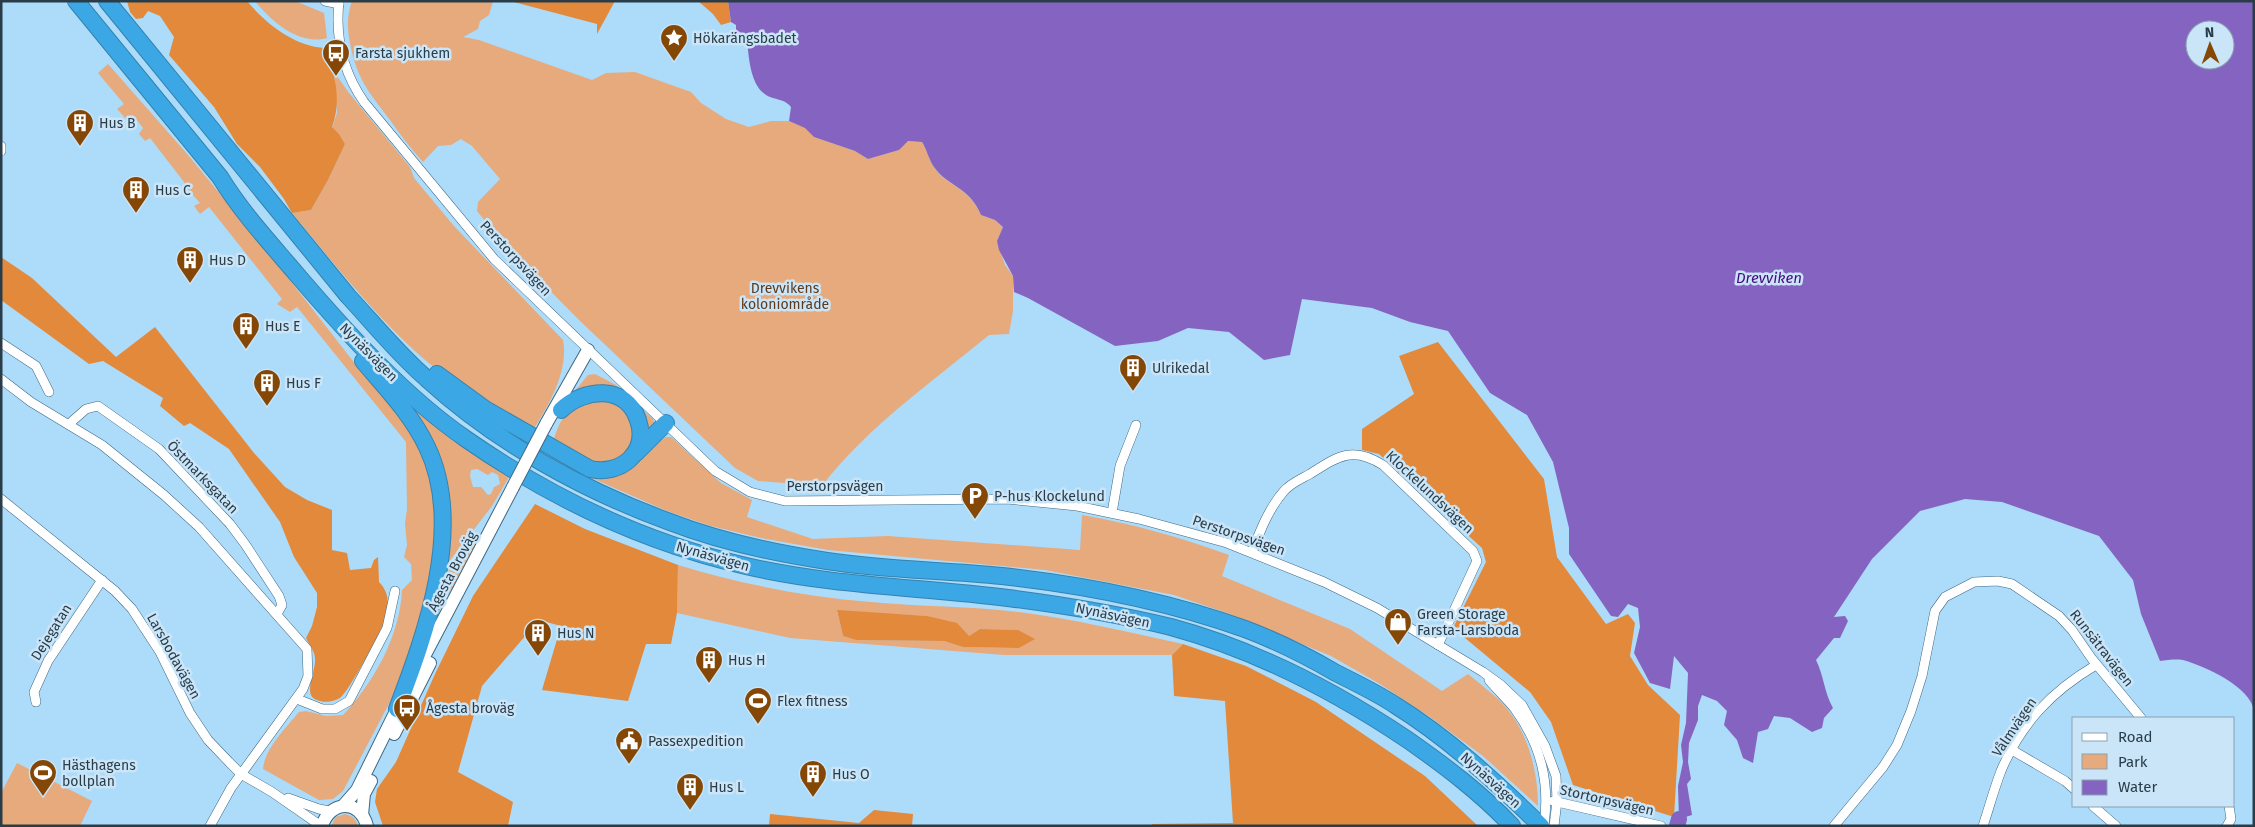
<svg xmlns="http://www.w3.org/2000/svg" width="2255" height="827" viewBox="0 0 2255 827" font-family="'Fira Sans',sans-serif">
<rect width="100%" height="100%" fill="#addbfa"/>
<g fill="#e6aa7c" fill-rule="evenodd">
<path d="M255,1h40l29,12 3,25c-28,8 -56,-17 -72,-37z"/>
<path d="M352,1h141l-4,14 -9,6 -2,8 -15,8 16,3 113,40 14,-7 29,-1 56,20 10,11 25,16 23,8 22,-6h18l17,7 8,9 41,14 13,8 31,-9 8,-9 15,1c5,8 7,18 12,25 13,20 36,20 47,48l14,5 8,7 -6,14 8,24 8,11v35l-4,23 -20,1c-57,47 -122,92 -167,151l-64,-5 -23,-13 -156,-148 -75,-76 -27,-33 1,-9 22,-23 -28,-33 -11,-7 -10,6 -13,1 -15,16c-12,-13 -23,-28 -33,-42 -22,-29 -33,-41 -40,-77 -3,-15 -3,-28 2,-42z"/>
<path d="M108,64l80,91 87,106 81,104 49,55 30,59v80l-23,101 -69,131 -10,8 -14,1 -56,-31c2,-21 23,-41 36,-57l7,-1 20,5 17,-1c31,-33 57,-79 59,-125l10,-10 -1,-16 -7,-7 3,-12 -2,-22 2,-13 -1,-68 -109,-135 -7,5 -13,-8 5,-5 -73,-92 -9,7 -6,-8 6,-3 -15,-17 -1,-4 -34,-44 -5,3 -6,-7 4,-6 -10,-13 -6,5 -10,-11 7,-5 -26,-31z"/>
<path d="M334,72l15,21 61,74 4,11 40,48 109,114c6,32 -15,66 -31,92 -39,-25 -81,-48 -116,-80 -46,-42 -85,-92 -124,-139l19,-3 17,-30 17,-36 -6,-10 -7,-6 5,-15z"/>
<path d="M595,374l21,11 37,34 2,7 -10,14 -9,-32 -61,-17 13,-16z"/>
<path d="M402,397l51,44 56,36 -17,29 -48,62 4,-35zM477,469l11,6 4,-3 6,3 2,9 -6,3 -3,7 -3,1 -7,-8h-8l-3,-11 1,-6z"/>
<path d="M588,399l34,5 12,18 1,24 -29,21 -54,-23c10,-28 10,-30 36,-45z"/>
<path d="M666,437h5l50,46 31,17 -5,17 66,22 75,-3 192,14 2,-35c51,9 98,22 147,40l-7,21 128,53 92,62 26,-17c10,8 20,16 30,25 28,26 40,69 40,107l-55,-50 -53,-39 -50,-33 -49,-28 -104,-43 -53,-18 -129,-25 -217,-20 -67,-12 -50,-12 -44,-15 -80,-35c6,1 13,2 20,2 24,-2 40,-29 59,-41z"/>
<path d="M492,520l-42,74 -5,-2 -3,-6 2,-11 13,-12z"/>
<path d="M678,565c63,19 127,32 193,37 49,5 99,4 148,10 55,7 109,20 164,32l-11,11h-168l-214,-17 -113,-25zM837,611l90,5 42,20 11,-7 37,1 17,9 -15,9 -56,-1 -19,-6 -88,-1 -13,-4z"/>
<path d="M17,763l75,38 -12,25h-79v-33z"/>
<path d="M345,814l8,3 6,9h-28l5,-9z"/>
</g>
<g fill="#e2893b">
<path d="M127,1h120c19,23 47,45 78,47 10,26 17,52 7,79l7,7 6,10 -17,36 -17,30 -19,3 -8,-14 -24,-32 -23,-23 -23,-37 -45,-52 5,-18 -14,-21 -12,-5 -5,7 -7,1 -6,-7z"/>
<path d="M510,1h105l-18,33v-10z"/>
<path d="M698,1h30l3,21 -10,3 -8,-11z"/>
<path d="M1,257l31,21 84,79 39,-30 99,126 31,34 22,13 25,10v40l15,3 3,17 21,-2 3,-8 4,-3 1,25c9,9 10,19 8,32 -2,11 -38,78 -47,84 -7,4 -16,5 -23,2 -15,-5 -1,-28 -2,-41 0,-8 -6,-14 -9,-21l6,-12 5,-19v-14l-23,-36 -14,-35 -51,-73 -39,-26 -6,3 -24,-20 3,-8 -60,-37 -14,3 -88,-64z"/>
<path d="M1438,342l106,137 13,78 49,67 22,-10 7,9 -5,33 18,29 32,30 -6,102 -101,-32 -22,-63 -21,-30 -77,-64 33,-66 -4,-14 -103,-94 -17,-4v-21l52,-35 -15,-38z"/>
<path d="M535,504l50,25 93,36 -1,48 -6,31h-25l-18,57 -86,-11 19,-64 -22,-6 -57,66 -24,86 55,30 -5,24h-125l-8,-24 2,-13 19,-27 39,-88 38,-78z"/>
<path d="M837,610l90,6 30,7 12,13 11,-7 38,1 17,9 -16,9 -56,-1 -19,-6 -88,-1 -13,-4z"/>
<path d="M1183,644l63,22 70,36 109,74 53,50h-327l1,-2 81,-1 -8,-122 -51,-5 -2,-41z"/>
<path d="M874,810l39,4 -1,12h-143l1,-12 89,9z"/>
</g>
<path fill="#8564c1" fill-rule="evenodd" d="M728,1h1526v710c-3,-24 -49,-45 -71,-51 -7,-1 -16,0 -23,1l-19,-47 -8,-34 -34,-44 -97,-34 -37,-3 -45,12 -48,48 -38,58 11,-1 3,5 -8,17h-6l-18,22c8,16 8,32 17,48l-9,10 -2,10 -10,4 -22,-14 -16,-2 -6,13 -10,3 -5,31 -10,-5 -6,-18 -13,-15 3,-14 -10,-10 -15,-6 -4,11v14l-9,23 -1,19 3,17 -4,5 5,31 -13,4 -1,-33 5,-24 -2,-17 5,-22 2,-50 -14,-17 -4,33 -20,-6 -16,-30 6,-26 -2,-19 -10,-4 -10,13 -7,-1 -42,-62v-26l-16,-66 -26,-47 -37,-22 -42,-62 -38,-9 -38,-14 -70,-9 -12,56 -26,5 -35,-28 -41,-4 -30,13 -43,5 -87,-48 -14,-6 -1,-16 -14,-26 -2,-9 6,-14 -8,-7 -14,-5c-11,-28 -33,-28 -47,-48 -5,-7 -7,-17 -12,-25l-14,-1 -9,9 -31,9 -13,-8 -41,-14 -9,-9 -16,-7 2,-14c-5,-7 -13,-7 -21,-10 -20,-8 -21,-39 -23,-57l-4,-1 -4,-8 -3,3v-9l-5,-3zM2195,30h30v30h-30z"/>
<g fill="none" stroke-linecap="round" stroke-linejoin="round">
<path stroke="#8564c1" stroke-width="16" d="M1677,826l2,-7"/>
<defs>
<g id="street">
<path d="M325,1l14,3"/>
<path d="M339,1c-4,37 4,71 25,101l130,157 221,212 35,21 35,9 222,-2 70,7 62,13 88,24 97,39 53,26 106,64 18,13 21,20 23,41 11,30 1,25 -3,25"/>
<path d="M1,146v5"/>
<path d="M1,343l35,23 13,26"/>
<path d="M1,379l30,23 71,43 62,50 35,32 108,122 1,27 -5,13 -72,99 -21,38"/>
<path d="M69,424l17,-15 12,-3 61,43 71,75 15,20 34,52 3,9 -5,9"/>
<path d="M1,499l114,92 17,18 28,43 30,61 18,27 21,22 12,12 31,18 49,34"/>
<path d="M1112,513l8,-47 16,-41"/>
<path d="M1252,552c8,-21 17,-44 32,-61 7,-8 17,-12 26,-17 27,-17 42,-29 73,-9l90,86 4,10 -39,84"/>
<path d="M1489,680c8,10 18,19 26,29 26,36 35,73 29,117"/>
<path d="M297,699l25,10h13l14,-8 38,-73 8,-37"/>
<path d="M36,702l-2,-10 14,-31 54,-81"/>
<path d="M2012,750l53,31 9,8"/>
<path d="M288,798l31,11 11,2"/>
<path d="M1553,801l108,25"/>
<path d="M2093,806l23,20"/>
<path d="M1834,826l49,-59 14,-22 14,-34 11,-35 13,-65 10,-14 29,-15 24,-1 14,3 47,32 13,14 20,29 49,59"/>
<path d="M1983,826c6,-18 11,-37 18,-55 20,-48 51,-80 95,-106"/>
<path d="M2227,826l4,-7 -2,-13"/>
</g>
<g id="secondary">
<path d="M546,424l42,-74"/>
<path d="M417,670l96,-183"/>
<path d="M394,734l36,-71"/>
<path d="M343,806l14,-16 44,-89"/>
<path d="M362,815l2,-21 7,-13"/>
<path d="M322,826c8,-26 38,-27 45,0"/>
</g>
<g id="highway">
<path d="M76,1l144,176c22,36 52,68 79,100 49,57 105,119 167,162 85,59 180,104 280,127 86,20 174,21 262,32 55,7 109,16 163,29 85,23 164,64 237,113 37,26 73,53 104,86"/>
<path d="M107,1l241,295c26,28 50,58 79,83 69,63 155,111 243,143 49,19 104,31 157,39 57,9 117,9 175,15 82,9 165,25 243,53 32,12 62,27 91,44 20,10 41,20 59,32 53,33 101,77 146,121"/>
<path d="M363,361c23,27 49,54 64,86 38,79 -1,186 -30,262"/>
<path d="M437,374l48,35 105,60c31,7 59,-17 48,-49 -12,-36 -54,-32 -77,-10"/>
<path d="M636,453l30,-30"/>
</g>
</defs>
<use href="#street" stroke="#3d6883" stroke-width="10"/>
<use href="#secondary" stroke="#3d6883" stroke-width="14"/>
<use href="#highway" stroke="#3582ae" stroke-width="18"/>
<use href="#street" stroke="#fff" stroke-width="9"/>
<use href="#secondary" stroke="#fff" stroke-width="12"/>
<use href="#highway" stroke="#3ca7e5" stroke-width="16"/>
<defs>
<path id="secondary-bridge" d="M513,487l33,-63"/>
</defs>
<use href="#secondary-bridge" stroke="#3d6883" stroke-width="14" stroke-linecap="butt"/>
<use href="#secondary-bridge" stroke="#fff" stroke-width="12"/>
</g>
<defs>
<symbol id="sight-pin" viewBox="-11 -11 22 30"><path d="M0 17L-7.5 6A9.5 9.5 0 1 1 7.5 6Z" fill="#844705" stroke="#cae5f8"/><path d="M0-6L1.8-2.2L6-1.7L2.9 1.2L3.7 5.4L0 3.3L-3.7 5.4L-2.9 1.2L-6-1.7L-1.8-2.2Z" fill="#fff"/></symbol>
<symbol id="bus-pin" viewBox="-11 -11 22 30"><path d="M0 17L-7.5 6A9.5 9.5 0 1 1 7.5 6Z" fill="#844705" stroke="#cae5f8"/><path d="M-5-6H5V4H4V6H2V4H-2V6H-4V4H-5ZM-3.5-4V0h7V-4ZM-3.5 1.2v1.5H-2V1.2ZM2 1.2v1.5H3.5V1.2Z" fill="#fff"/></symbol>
<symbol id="building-pin" viewBox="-11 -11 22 30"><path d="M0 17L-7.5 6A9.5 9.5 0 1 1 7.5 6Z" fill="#844705" stroke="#cae5f8"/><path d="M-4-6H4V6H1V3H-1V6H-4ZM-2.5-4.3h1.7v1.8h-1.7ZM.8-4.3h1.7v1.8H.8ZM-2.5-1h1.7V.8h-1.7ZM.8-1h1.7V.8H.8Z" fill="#fff"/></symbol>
<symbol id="parking-pin" viewBox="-11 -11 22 30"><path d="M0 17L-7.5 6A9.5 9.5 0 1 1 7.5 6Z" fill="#844705" stroke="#cae5f8"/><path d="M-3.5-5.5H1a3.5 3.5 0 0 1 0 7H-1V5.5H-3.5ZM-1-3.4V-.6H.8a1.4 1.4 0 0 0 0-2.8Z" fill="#fff"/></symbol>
<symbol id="shop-pin" viewBox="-11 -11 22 30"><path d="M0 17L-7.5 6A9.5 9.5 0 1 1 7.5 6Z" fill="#844705" stroke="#cae5f8"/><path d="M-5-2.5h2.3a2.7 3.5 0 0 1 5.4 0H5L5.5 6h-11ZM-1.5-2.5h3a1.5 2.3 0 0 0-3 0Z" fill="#fff"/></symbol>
<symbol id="stadium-pin" viewBox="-11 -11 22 30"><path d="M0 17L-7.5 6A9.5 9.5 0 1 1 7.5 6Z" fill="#844705" stroke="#cae5f8"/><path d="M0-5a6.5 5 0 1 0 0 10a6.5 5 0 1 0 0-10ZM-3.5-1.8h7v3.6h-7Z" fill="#fff"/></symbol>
<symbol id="civic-pin" viewBox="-11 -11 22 30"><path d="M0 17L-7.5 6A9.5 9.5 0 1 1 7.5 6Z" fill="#844705" stroke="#cae5f8"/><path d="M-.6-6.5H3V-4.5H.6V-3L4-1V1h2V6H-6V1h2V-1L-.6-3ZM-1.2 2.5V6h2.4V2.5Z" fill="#fff"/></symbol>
</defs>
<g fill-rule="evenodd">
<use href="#sight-pin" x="658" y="22" width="32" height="43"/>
<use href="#bus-pin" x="320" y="37" width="32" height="43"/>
<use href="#building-pin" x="64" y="107" width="32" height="43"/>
<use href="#building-pin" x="120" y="174" width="32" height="43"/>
<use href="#building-pin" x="174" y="244" width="32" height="43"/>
<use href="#building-pin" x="230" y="310" width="32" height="43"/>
<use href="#building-pin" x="1117" y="352" width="32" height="43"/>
<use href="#building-pin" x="251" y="367" width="32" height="43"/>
<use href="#parking-pin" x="959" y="480" width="32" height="43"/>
<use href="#shop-pin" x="1382" y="606" width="32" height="43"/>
<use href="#building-pin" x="522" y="617" width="32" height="43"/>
<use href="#building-pin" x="693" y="644" width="32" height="43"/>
<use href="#stadium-pin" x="742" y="685" width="32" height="43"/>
<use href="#bus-pin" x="391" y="692" width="32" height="43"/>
<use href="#civic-pin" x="613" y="725" width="32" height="43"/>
<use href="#stadium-pin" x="27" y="757" width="32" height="43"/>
<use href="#building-pin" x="797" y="758" width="32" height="43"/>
<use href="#building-pin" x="674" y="771" width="32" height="43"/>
</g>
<g text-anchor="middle" stroke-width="5" stroke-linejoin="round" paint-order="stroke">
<g font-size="14" fill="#293c48" stroke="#cae5f8" text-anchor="start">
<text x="693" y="43">Hökarängsbadet</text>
<text x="355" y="58">Farsta sjukhem</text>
<text x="99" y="128">Hus B</text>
<text x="155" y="195">Hus C</text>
<text x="209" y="265">Hus D</text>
<text x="265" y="331">Hus E</text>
<text x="1152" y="373">Ulrikedal</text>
<text x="286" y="388">Hus F</text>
<text x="994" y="501">P-hus Klockelund</text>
<text x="1417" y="619">Green Storage<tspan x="1417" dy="16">Farsta-Larsboda</tspan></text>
<text x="557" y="638">Hus N</text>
<text x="728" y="665">Hus H</text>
<text x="777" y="706">Flex fitness</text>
<text x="426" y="713">Ågesta broväg</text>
<text x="648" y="746">Passexpedition</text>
<text x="62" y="770">Hästhagens<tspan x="62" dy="16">bollplan</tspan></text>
<text x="832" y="779">Hus O</text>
<text x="709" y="792">Hus L</text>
</g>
<g font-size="14" fill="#293c48" stroke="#cae5f8">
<text transform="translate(516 258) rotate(47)" y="5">Perstorpsvägen</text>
<text transform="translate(369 352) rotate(45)" y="5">Nynäsvägen</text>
<text transform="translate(203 477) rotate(46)" y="5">Östmarksgatan</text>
<text x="835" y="491">Perstorpsvägen</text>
<text transform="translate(1430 492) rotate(43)" y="5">Klockelundsvägen</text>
<text transform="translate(1239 535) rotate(19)" y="5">Perstorpsvägen</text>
<text transform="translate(713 556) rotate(16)" y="5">Nynäsvägen</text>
<text transform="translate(452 571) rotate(-62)" y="5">Ågesta Broväg</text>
<text transform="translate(1113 615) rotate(12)" y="5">Nynäsvägen</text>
<text transform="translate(51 632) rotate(-58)" y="5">Dejegatan</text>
<text transform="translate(2102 648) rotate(52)" y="5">Runsätravägen</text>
<text transform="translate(174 656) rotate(61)" y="5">Larsbodavägen</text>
<text transform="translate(2014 727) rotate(-56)" y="5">Vålmvägen</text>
<text transform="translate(1491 780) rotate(42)" y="5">Nynäsvägen</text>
<text transform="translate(1607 800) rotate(13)" y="5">Stortorpsvägen</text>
</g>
<g font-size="14" fill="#5e391a" stroke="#cae5f8">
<text x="785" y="293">Drevvikens<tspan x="785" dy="16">koloniområde</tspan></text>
</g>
<g font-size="15" font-style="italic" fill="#460980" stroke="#cae5f8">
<text x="1769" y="283">Drevviken</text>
</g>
</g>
<rect width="2255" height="827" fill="none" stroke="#293c48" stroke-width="5"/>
<rect x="2072" y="717" width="162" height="90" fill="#cae5f8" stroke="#8aa1b2"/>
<rect x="2082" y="733" width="25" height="8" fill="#ffffff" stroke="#8aa1b2"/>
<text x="2118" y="742" font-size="15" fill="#293c48">Road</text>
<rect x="2082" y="754" width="25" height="15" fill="#e6aa7c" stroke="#8aa1b2"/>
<text x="2118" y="767" font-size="15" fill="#293c48">Park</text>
<rect x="2082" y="780" width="25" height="15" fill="#8564c1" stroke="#8aa1b2"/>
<text x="2118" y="792" font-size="15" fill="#293c48">Water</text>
<g transform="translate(2210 45) rotate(358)"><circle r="24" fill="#cae5f8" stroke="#8aa1b2"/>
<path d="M0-4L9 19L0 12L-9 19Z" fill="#844705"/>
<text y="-8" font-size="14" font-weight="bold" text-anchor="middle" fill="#293c48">N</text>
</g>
</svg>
